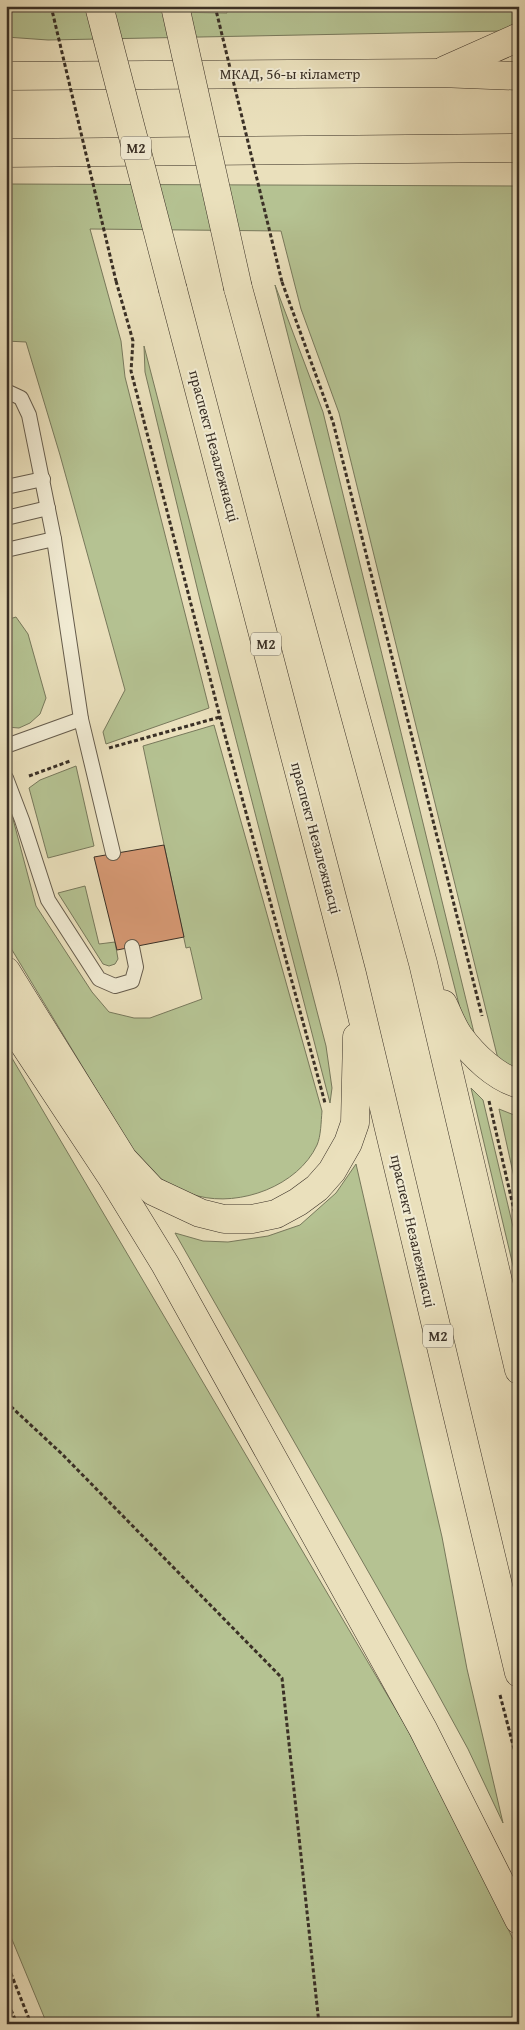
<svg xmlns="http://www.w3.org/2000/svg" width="525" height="2030" viewBox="0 0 525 2030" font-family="'Gentium Book Plus',serif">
<rect width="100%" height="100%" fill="#eae0bc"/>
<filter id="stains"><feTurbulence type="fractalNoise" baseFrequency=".004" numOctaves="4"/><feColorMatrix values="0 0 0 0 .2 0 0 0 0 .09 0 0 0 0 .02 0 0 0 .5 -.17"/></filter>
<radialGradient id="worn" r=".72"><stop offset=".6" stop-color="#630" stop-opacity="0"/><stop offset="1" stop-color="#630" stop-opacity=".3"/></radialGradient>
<g fill="#b5c292" stroke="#78795c">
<path d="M6,6h35l1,4 185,3 -1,-7h293v17l-15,8 -456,9 -42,-3z"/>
<path d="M6,184l513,2v885l-21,-12 -159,-646 -38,-104 -20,-78 -191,-2 31,112 4,36 84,331 -103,36 -3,-12 22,-42 -65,-235 -34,-113 -20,-1z"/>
<path d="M275,285l48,127 154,633 -13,-21z"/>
<path d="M144,346l182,700 6,42 -2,15 -129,-499 -56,-232z"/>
<path d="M16,617l12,17 18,64 -6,16 -10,9 -11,5 -13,-1v-107z"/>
<path d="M214,725l108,386c-1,11 -1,25 -5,34 -19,41 -77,62 -119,51 -15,-4 -32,-14 -45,-22 -9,-7 -15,-19 -22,-27l-125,-207v-138l3,2 27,102 56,86 17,20 25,6h16l52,-19 -12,-52 -4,1 -43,-202z"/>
<path d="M76,766l18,80 -46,12 -19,-70 11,-8z"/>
<path d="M85,886l14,58 16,-2 3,17 -3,5 -6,2 -6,-2 -45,-71z"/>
<path d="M6,1048l399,677 66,125 48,102v72h-472l-41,-99z"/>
<path d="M471,1088l12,12 36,152v39z"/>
<path d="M499,1109l20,8v83z"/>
<path d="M356,1164l86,373 25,132 36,154 -35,-74 -35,-64 -258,-452 28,8 25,1 40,-6 32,-11 36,-32z"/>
</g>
<path fill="#d59873" stroke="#3a3026" d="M164,845l20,92 -67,13 -23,-93z"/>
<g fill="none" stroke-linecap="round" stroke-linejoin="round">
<defs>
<g id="service">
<path d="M6,391l15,7 8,17 25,124 27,180 32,134"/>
<path d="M6,487l37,-8"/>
<path d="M6,518l42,-10"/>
<path d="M6,550l48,-11"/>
<path d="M6,746l75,-27"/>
<path d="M6,778l16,42 26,80 51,79 16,7 17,-5 4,-14 -4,-20"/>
</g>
<g id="trunk">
<path d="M445,70l74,-33"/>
<path d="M6,76l433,-3 80,3"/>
<path d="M6,153l513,-5"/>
<path d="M238,288l185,675 96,407"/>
<path d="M173,290l179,684 167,699"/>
<path d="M6,971l117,188 30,32 47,22 24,6h28l24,-5 22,-12 19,-14 15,-17 16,-28 7,-20 2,-86"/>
<path d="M443,1004c5,10 9,22 16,32 14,19 36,41 60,48"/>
<path d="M6,1017l105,159 54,88 258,465 96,191"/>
</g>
</defs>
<use href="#service" stroke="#665c4c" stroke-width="16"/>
<use href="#trunk" stroke="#3a3026" stroke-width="29"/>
<g stroke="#3a3026" stroke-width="3" stroke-dasharray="4 2.5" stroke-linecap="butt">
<path d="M116,281l17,60 -2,30 89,346 105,386"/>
<path d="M282,282l51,140 149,594"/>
<path d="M109,748l111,-31"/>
<path d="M29,776l41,-15"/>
<path d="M489,1101l30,131"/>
<path d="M6,1402l56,52 220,224 37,346"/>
<path d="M500,1695l19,73"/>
<path d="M6,1961l25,63"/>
<path d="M6,1998l11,26"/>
</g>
<use href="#service" stroke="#f1ebd3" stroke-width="14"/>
<use href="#trunk" stroke="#eae0bc" stroke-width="28"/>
<defs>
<g id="trunk-bridge">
<path d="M99,6l74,284"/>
<path d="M175,6l63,282"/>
</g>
</defs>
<use href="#trunk-bridge" stroke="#3a3026" stroke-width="29" stroke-linecap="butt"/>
<g stroke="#3a3026" stroke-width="3" stroke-dasharray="4 2.5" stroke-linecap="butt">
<path d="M51,6l65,275"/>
<path d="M215,6l67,276"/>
</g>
<use href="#trunk-bridge" stroke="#eae0bc" stroke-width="28"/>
</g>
<g text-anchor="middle" stroke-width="4" stroke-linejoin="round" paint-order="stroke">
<g fill="#f1ebd3" stroke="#71685a" stroke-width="1">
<rect x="121" y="136.5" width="30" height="23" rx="4"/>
<rect x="251" y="632.5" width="30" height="23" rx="4"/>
<rect x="423" y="1324.5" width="30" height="23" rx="4"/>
</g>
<g font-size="14" font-weight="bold" fill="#3a3026">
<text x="136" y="153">М2</text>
<text x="266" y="649">М2</text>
<text x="438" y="1341">М2</text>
</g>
<g font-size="15" fill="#3a3026" stroke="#f1ebd3">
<text x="290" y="79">МКАД, 56-ы кіламетр</text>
<text transform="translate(214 446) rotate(75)" y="5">праспект Незалежнасці</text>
<text transform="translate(316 838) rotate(75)" y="5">праспект Незалежнасці</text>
<text transform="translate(413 1231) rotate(77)" y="5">праспект Незалежнасці</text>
</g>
</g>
<rect width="525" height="2030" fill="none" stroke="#eae0bc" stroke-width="25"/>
<rect x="8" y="8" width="510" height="2015" fill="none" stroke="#3a3026" stroke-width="2.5"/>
<rect x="12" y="12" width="500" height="2005" fill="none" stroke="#3a3026"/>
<rect width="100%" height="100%" filter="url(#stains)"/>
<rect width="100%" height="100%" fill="url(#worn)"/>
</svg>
